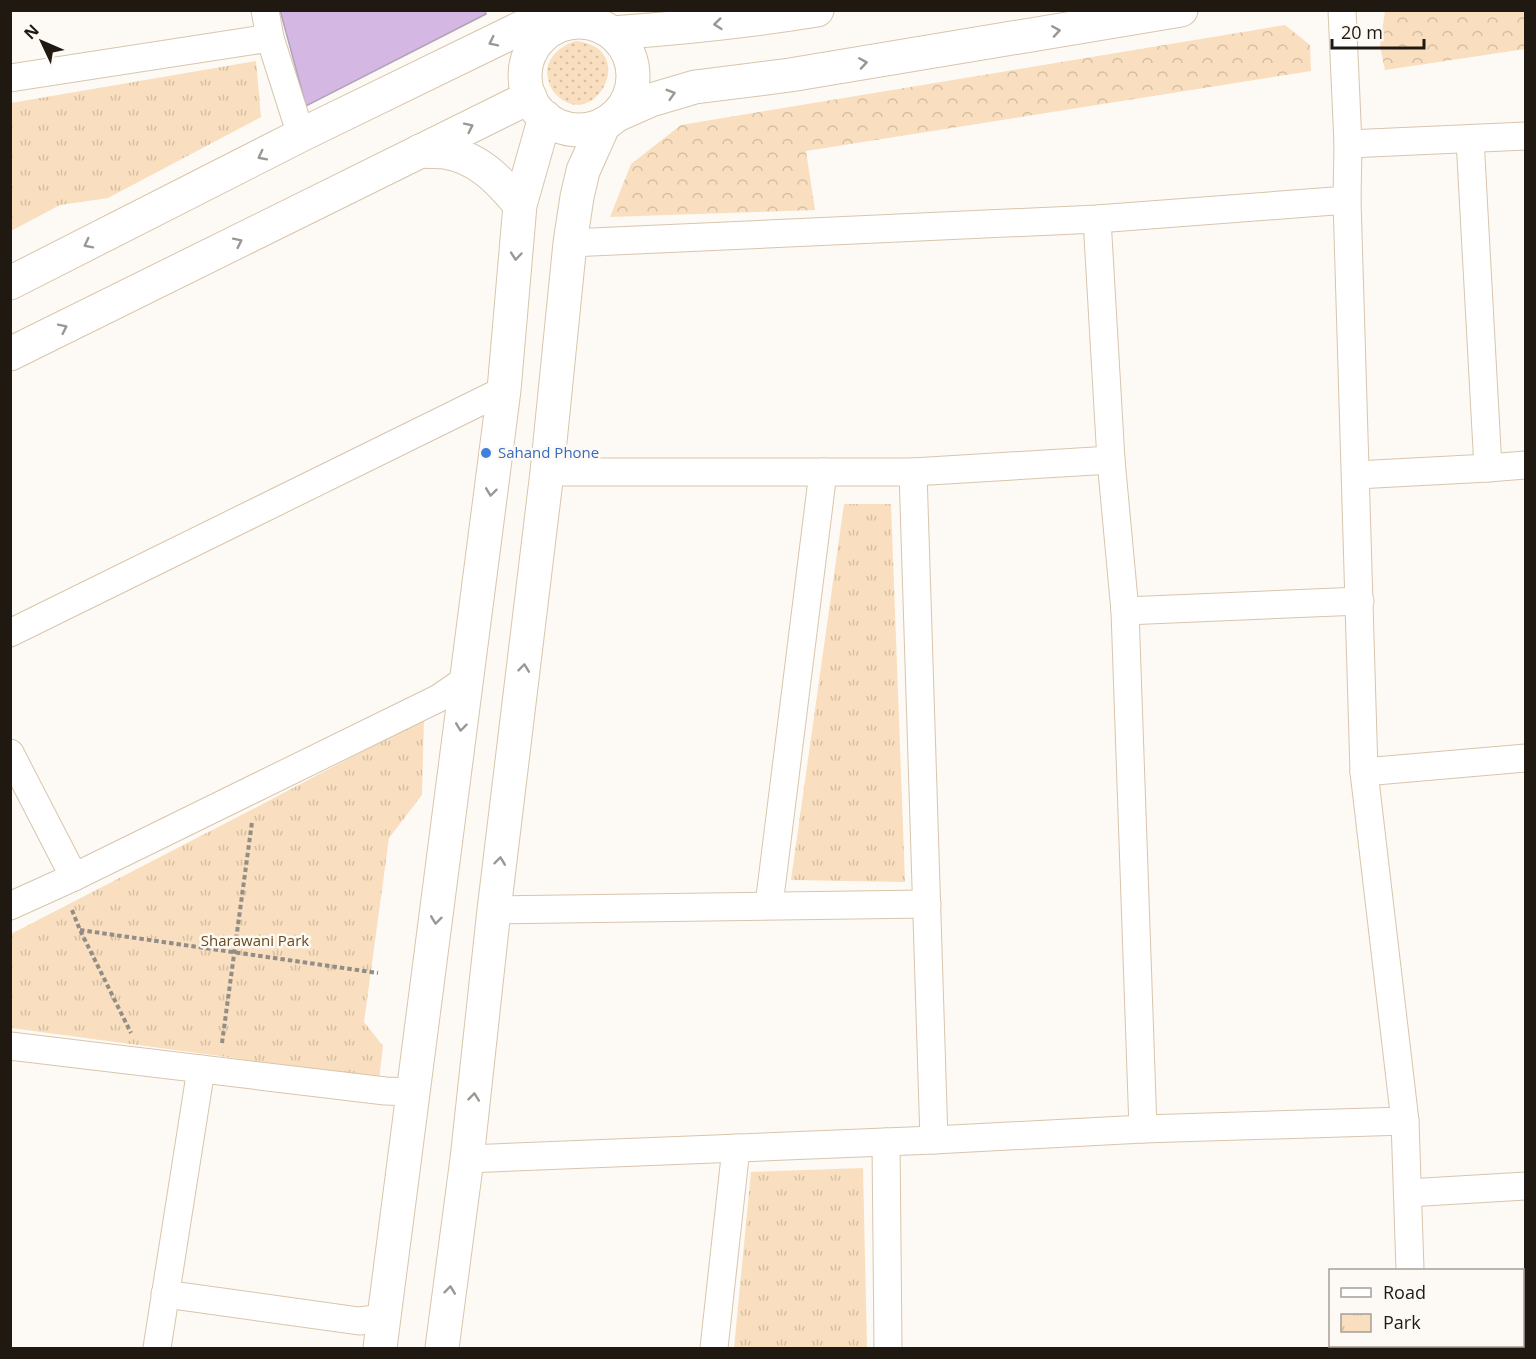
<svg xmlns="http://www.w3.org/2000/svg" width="1536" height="1359" viewBox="0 0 1536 1359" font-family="'Open Sans',sans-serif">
<defs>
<pattern id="grass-dots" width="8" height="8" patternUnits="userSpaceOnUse" patternTransform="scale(1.5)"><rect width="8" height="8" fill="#f9dfbf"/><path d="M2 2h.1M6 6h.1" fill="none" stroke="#d5bfa3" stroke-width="1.8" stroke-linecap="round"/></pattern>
<pattern id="forest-crowns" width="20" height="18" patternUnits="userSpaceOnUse" patternTransform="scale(1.5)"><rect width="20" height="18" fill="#f9dfbf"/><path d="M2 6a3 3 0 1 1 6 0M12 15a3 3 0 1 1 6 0" fill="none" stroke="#d5bfa3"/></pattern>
<pattern id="park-tufts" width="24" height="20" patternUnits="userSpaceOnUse" patternTransform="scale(1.5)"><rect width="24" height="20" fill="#f9dfbf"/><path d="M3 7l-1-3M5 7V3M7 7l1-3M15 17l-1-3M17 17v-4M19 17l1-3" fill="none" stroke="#d5bfa3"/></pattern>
</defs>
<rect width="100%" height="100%" fill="#fdf9f4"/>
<path fill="url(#grass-dots)" d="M575,41c68,6 17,98 -22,50 -3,-4 -4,-8 -5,-13 -4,-19 11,-31 27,-37z"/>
<g fill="url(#forest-crowns)">
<path d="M1385,11h140v38l-140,21 -5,-24z"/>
<path d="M1285,25l25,20 1,26 -505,80 9,59 -205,7 21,-53 50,-39z"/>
</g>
<g fill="url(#park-tufts)">
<path d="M256,61l5,56 -153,81 -48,7 -49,26v-128z"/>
<path d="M844,504h47l14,378 -114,-2z"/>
<path d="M424,719l-2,76 -33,43 -25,184 19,24 -4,34 -159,-24 -209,-28v-94l242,-125z"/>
<path d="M863,1168l4,180h-133l17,-176z"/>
</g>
<path fill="#d4b8e3" stroke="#b1a1ba" stroke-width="1.5" d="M280,10h205l1,4 -180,92z"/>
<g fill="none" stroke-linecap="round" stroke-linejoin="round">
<defs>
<g id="street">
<path d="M265,10l5,28 31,97"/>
<path d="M1342,10l6,134 -1,56 17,572 41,349 5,149"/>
<path d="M10,78l260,-40"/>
<path d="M1470,139l18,329"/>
<path d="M1348,144l178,-8"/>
<path d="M1097,219l14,241 14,151 18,518"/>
<path d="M570,243l527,-24 250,-19"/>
<path d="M547,472h366l198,-12"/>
<path d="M913,472l21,668"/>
<path d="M1356,475l132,-7 38,-3"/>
<path d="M1125,611l235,-10"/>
<path d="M10,633l494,-243"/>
<path d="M10,753l64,124"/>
<path d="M1364,772l162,-14"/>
<path d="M769,905l54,-433"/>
<path d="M10,906l64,-29 365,-179 29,-20"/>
<path d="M494,910l433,-6"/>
<path d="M10,1046l375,45 28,1"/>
<path d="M886,1142l2,206"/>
<path d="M467,1159l467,-19 209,-11 262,-8"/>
<path d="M1408,1193l118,-7"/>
<path d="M165,1294l194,27 25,-3"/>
<path d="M157,1348l44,-279"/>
<path d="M714,1348l22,-200"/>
<path d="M1343,1348l53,-2"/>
</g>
<g id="secondary">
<path d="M10,283l291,-148 228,-111c14,-3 25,-3 39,-1"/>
<path d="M10,354l520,-257"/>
</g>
<g id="primary">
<circle cx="579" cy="76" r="54"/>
<path d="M612,33c69,-5 137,-12 205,-23"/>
<path d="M617,115l34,-15 44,-13 95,-12 391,-65"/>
<path d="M420,151c8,1 16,0 24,1 34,5 55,28 76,53"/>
<path d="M380,1348l124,-958 16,-185 25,-88"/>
<path d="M442,1348l25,-189 27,-249 53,-438 23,-229 7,-46 6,-26 21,-47"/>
</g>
</defs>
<use href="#street" stroke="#d8c5ad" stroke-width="29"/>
<use href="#secondary" stroke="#d8c5ad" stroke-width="35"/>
<use href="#primary" stroke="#d8c5ad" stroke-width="35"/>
<g stroke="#928d86" stroke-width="4" stroke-dasharray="4.5 3" stroke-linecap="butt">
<path d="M72,910l8,20 51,103"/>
<path d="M80,930l298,43"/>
<path d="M222,1043l30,-221"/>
</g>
<use href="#street" stroke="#fff" stroke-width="27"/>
<use href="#secondary" stroke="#fff" stroke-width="33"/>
<use href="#primary" stroke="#fff" stroke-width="33"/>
</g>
<defs><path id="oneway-chevron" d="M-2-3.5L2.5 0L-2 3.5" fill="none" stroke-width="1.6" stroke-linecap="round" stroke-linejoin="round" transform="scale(1.5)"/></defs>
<g stroke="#9b9894">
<use href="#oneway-chevron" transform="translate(718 24) rotate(174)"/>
<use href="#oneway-chevron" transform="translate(1056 31) rotate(-9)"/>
<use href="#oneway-chevron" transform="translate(493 42) rotate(154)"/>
<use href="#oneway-chevron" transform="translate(863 63) rotate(-9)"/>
<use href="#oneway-chevron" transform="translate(671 94) rotate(-17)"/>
<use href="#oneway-chevron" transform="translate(469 127) rotate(-26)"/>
<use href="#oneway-chevron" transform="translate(262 156) rotate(153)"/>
<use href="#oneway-chevron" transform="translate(238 242) rotate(-26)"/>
<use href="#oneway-chevron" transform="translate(88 244) rotate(153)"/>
<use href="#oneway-chevron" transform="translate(516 256) rotate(95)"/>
<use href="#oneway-chevron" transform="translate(63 328) rotate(-26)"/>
<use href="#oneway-chevron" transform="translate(491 492) rotate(97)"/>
<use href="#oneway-chevron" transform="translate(524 668) rotate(-83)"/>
<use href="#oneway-chevron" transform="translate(461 727) rotate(97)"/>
<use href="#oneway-chevron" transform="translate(500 861) rotate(-83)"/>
<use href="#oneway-chevron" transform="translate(436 920) rotate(97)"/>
<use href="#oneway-chevron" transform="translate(474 1097) rotate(-84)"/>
<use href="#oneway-chevron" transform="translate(450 1290) rotate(-83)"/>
</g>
<circle fill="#3f7fe0" stroke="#fdf9f4" stroke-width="2" cx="486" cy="453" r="6"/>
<g text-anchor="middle" stroke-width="5" stroke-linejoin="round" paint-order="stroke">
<g font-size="15" fill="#366cbe" stroke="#fdf9f4" text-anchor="start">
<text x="498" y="458">Sahand Phone</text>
</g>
<g font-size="15" fill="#6a491b" stroke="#fdf9f4">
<text x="255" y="946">Sharawani Park</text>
</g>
</g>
<rect width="1536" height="1359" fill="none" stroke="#201911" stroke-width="24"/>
<rect x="1329" y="1269" width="195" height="78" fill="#fdf9f4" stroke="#a59f99" stroke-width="1.5"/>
<rect x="1341" y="1288" width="30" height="9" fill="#ffffff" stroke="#a59f99" stroke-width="1.5"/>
<text x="1383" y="1299" font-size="18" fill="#201911">Road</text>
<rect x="1341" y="1314" width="30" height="18" fill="url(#park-tufts)" stroke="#a59f99" stroke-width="1.5"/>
<text x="1383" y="1329" font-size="18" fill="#201911">Park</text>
<g transform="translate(42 42) rotate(314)" stroke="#fdf9f4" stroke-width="4.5" paint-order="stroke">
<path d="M0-4.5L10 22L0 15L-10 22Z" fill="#201911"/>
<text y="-9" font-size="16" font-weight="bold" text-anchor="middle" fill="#201911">N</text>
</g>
<path d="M1332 39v9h92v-9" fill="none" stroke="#201911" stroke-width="3"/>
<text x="1341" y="39" font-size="18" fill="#201911" stroke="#fdf9f4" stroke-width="4.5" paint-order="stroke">20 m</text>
</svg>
